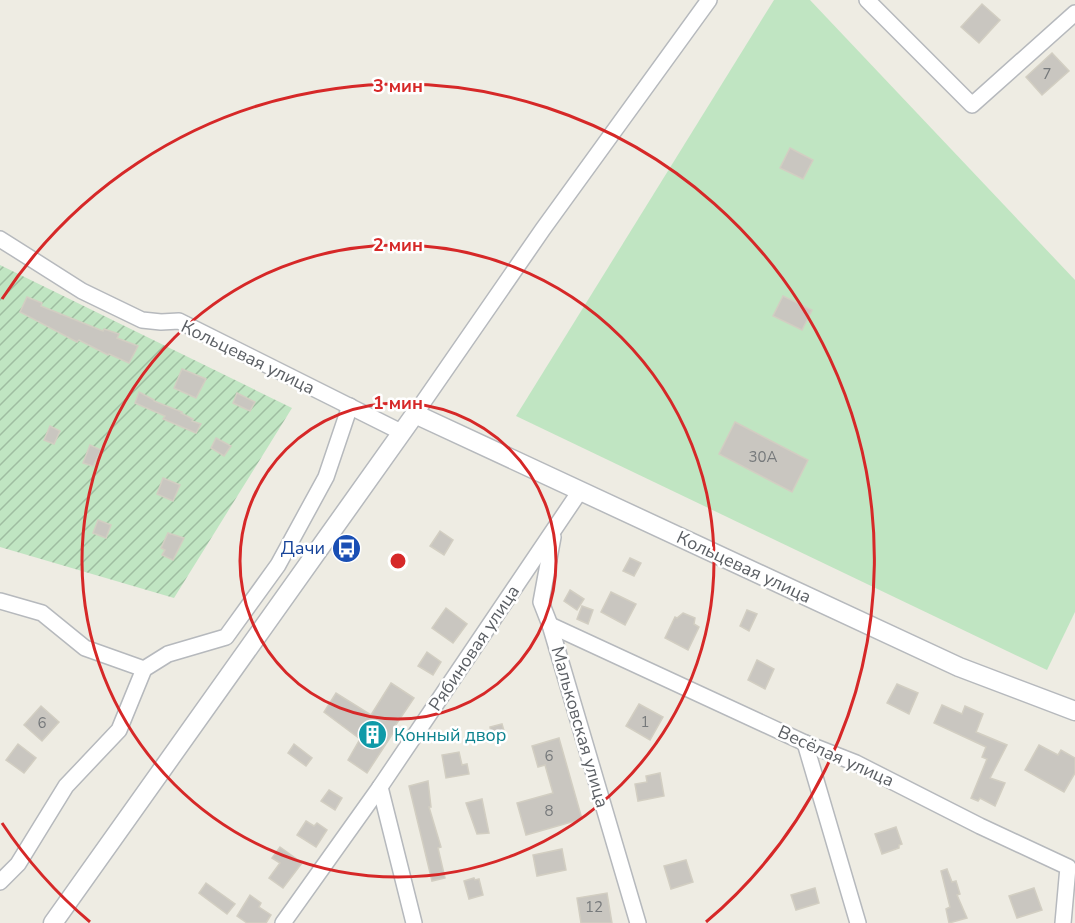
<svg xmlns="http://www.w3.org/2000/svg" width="1075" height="923" viewBox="0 0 1075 923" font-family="'Nunito Sans',sans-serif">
<defs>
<pattern id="garden-furrows" width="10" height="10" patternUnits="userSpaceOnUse" patternTransform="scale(1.5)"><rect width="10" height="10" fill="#c0e5c2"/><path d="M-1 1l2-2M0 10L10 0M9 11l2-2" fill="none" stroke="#9fbda1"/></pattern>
</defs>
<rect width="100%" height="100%" fill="#eeece3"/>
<path fill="#c0e5c2" d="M774,0h36l265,280v332l-28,58 -531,-254z"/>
<path fill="url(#garden-furrows)" d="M0,265l292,143 -118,190 -174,-51z"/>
<g fill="#c9c6c0" stroke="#d2cec2" stroke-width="1.5">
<path d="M982,4l18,16 -21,23 -18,-16z"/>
<path d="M1052,53l17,18 -27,24 -16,-18z"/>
<path d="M790,148l23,12 -10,19 -23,-11z"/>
<path d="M783,296l29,14 -10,20 -29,-14z"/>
<path d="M27,297l15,6 -1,3 62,25 1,-2 15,5 -2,4 21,8 -9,17 -20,-9 -1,1 -29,-15 -2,2 -57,-30z"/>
<path d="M182,369l24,10 -10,19 -22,-10z"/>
<path d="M139,392l15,8v1l28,11 -1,1 12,6 -1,2 9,3 -5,9 -33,-14 2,-3 -30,-13z"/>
<path d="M237,393l18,9 -5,9 -17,-8z"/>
<path d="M735,422l73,38 -16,32 -73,-38z"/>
<path d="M50,426l10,5 -6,13 -10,-4z"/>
<path d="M216,438l15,8 -7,10 -13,-8z"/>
<path d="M90,445l11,5 -8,16 -10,-3z"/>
<path d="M163,478l17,7 -7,16 -16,-7z"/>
<path d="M98,520l13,5 -5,13 -13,-5z"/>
<path d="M440,531l13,9 -9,15 -14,-9z"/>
<path d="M168,533l16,5 -11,22 -11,-5 3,-5 -4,-2z"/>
<path d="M630,558l11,5 -7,13 -11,-5z"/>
<path d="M570,590l14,9 -7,11 -13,-9z"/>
<path d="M611,592l25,12 -11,21 -24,-13z"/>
<path d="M582,606l11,4 -5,14 -11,-5z"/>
<path d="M446,608l21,16 -14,19 -21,-15z"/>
<path d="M747,610l10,4 -8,17 -9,-5z"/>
<path d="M683,613l12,5 -1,6 5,3 -11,23 -23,-12 10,-21 2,1z"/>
<path d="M427,652l14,10 -8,13 -15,-9z"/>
<path d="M757,660l17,9 -9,20 -17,-9z"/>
<path d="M391,683l23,15 -21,31 2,1 -28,43 -19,-13 12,-21 -36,-27 12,-19 35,22z"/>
<path d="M897,684l21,9 -9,21 -22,-11z"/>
<path d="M639,704l24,13 -13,23 -24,-14z"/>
<path d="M942,705l20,9 3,-8 18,8 -7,18 31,13 -17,33 15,5 -10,23 -15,-8 -2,3 -7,-3 16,-39 -5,-2 4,-10 -52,-24z"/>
<path d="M41,706l18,16 -17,19 -18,-16z"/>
<path d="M502,724l3,10 -13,4 -2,-11z"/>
<path d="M559,738l23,81 -56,16 -9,-32 36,-10 -8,-28 -7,2 -6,-21z"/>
<path d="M18,744l18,14 -12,15 -18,-13z"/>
<path d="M294,744l18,14 -6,8 -18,-13z"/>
<path d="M1039,745l19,10 3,-5 14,8v15l-11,19 -39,-22z"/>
<path d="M459,752l3,13 5,-1 2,10 -23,4 -4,-23z"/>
<path d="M660,773l4,23 -26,5 -3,-17 12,-2 -1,-6z"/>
<path d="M428,781l3,26h-2l12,40 -3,1 7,30 -13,3 -23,-95z"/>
<path d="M329,790l13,8 -7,12 -14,-9z"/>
<path d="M482,799l7,34 -12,1 -11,-31z"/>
<path d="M306,821l8,5 3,-3 10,7 -11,17 -19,-12z"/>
<path d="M896,827l6,17 -3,1v3l-17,6 -7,-20z"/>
<path d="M280,847l22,16 -19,25 -14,-10 11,-15 -8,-5z"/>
<path d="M562,849l4,21 -29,6 -4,-21z"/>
<path d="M686,860l7,22 -22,7 -7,-23z"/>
<path d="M947,869l5,13 4,-1 4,13 -3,1 10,23 -18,5 -3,-14 4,-2 -9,-36z"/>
<path d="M474,878l1,2 4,-1 4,16 -14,4 -5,-18z"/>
<path d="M206,883l29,21 -8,10 -28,-21z"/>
<path d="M815,888l4,15 -23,7 -5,-15z"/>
<path d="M1034,888l8,22 -25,8 -8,-22z"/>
<path d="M607,893l5,30h-31l-4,-25z"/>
<path d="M250,895l11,8 -2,4 12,8 -5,8h-19l-10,-7z"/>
</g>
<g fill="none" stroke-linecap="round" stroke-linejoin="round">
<defs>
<g id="minor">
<path d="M867,0l105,105 103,-92"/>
<path d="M0,239l82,52 60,29 19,2 18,-1 222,111"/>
<path d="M415,414l128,-185 166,-229"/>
<path d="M553,537l-12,65 9,23 88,298"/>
<path d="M0,601l42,12 43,35 59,21"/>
<path d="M550,625l255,118 51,20 124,63 88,41 -5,56"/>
<path d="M805,743l53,180"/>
<path d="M380,787l34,136"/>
<path d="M0,882l18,-18 48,-78 53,-56 25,-61 24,-15 58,-17 52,-72 48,-88 24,-71"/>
<path d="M283,923l97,-136 200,-296"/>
</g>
<path id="tertiary" d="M53,923l362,-509 544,253 116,44"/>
</defs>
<use href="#minor" stroke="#b6b9bd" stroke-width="18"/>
<use href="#tertiary" stroke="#b6b9bd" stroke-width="21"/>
<use href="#minor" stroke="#fff" stroke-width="15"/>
<use href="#tertiary" stroke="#fff" stroke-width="18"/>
</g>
<g fill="none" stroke="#d62828" stroke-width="3">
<circle cx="398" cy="561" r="158"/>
<circle cx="398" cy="561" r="316"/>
<path d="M90 922A475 475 0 0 1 2 823M2 299A475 475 0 1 1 706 922"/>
</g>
<defs>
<symbol id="bus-disc" viewBox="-11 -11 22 22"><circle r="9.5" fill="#1a4fb4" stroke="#fff"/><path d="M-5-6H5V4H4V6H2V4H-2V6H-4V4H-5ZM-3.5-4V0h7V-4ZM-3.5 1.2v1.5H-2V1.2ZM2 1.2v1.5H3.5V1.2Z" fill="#fff"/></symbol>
<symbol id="building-disc" viewBox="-11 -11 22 22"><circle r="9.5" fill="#0f9aa8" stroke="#fff"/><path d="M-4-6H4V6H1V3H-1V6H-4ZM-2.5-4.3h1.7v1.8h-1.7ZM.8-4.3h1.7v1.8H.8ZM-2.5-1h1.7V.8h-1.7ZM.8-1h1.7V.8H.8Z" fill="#fff"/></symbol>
</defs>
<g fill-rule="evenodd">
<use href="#bus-disc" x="330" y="532" width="33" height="33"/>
<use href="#building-disc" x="356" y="718" width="33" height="33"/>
</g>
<g text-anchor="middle" stroke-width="5" stroke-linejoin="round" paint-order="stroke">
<g font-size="15" fill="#76797b">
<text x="1047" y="79">7</text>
<text x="763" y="462">30А</text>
<text x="645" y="727">1</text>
<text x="42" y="728">6</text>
<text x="549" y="761">6</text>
<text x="549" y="816">8</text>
<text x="594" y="912">12</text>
</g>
<g font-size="18" fill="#5b5f64" stroke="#fff">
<text transform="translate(248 357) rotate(26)" y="6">Кольцевая улица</text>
<text transform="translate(744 567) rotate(25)" y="6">Кольцевая улица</text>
<text transform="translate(474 648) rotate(-56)" y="6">Рябиновая улица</text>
<text transform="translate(580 727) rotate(74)" y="6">Мальковская улица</text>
<text transform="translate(836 756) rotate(24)" y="6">Весёлая улица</text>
</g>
<g font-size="18" fill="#164399" stroke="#fff" text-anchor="end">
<text x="325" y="554">Дачи</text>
</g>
<g font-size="18" fill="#0d838f" stroke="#fff" text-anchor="start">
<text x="394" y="741">Конный двор</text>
</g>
</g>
<circle cx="398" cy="561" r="9" fill="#d62828" stroke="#fff" stroke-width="3"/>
<g font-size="18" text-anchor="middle" font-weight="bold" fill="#d62828" stroke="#fff" stroke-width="5" stroke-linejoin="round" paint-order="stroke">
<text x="398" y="92">3 мин</text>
<text x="398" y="251">2 мин</text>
<text x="398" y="409">1 мин</text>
</g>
</svg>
